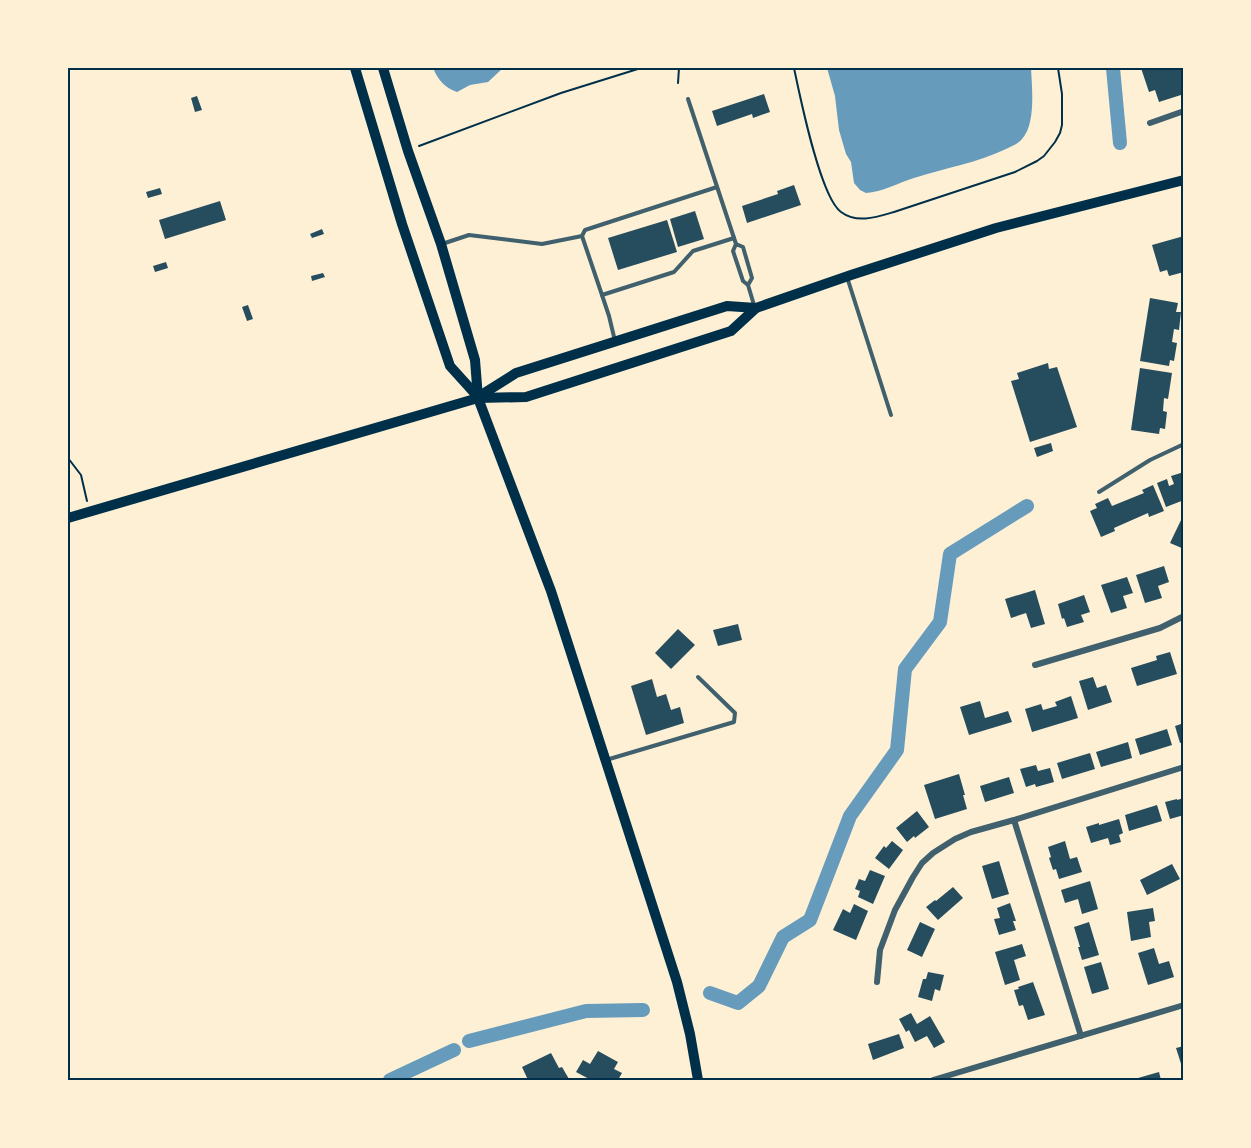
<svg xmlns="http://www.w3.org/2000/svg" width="1251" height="1148" viewBox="0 0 1251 1148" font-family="Montserrat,sans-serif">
<rect width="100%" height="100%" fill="#fdf0d5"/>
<g fill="#669bbc">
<path d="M433,68h70l-15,14 -18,3 -13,7c-12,-4 -19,-12 -24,-24z"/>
<path d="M827,68h204c1,19 5,56 -9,71 -4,5 -10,7 -16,10 -29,14 -61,19 -92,29 -16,5 -32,14 -48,15l-6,-3 -6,-7 -3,-21 -5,-8 -7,-24 -4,-34z"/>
</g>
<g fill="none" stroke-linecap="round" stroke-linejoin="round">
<g stroke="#669bbc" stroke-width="14">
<path d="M1113,68l7,75"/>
<path d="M710,993l28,10 21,-17 24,-49 27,-17 40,-104 47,-66 8,-81 35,-47 10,-68 77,-48"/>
<path d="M469,1041l117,-30 57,-1"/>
<path d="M390,1080l64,-30"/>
</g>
</g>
<g fill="#264d5e">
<path d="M1141,68h43v26l-25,8 -4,-12 -6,2z"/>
<path d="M764,94l6,18 -17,6 -1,-4 -35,12 -5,-15z"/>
<path d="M197,96l5,14 -7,2 -4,-14z"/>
<path d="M794,185l7,20 -54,18 -5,-17 36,-12 -1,-3z"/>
<path d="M160,188l2,6 -14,4 -2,-6z"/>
<path d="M220,201l6,19 -61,19 -6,-19z"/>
<path d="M695,211l9,28 -26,8 -8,-28z"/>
<path d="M667,220l10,32 -59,18 -10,-32z"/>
<path d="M322,229l2,5 -12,4 -2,-4z"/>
<path d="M1184,236v36l-15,4 -2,-6 -7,2 -8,-27z"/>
<path d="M166,262l2,6 -13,4 -2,-6z"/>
<path d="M323,273l2,4 -13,4 -1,-5z"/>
<path d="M1150,298l28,5 -2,9h5l-2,18 -5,-1 -2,13 5,1 -3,18 -4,-1 -1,6 -29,-5z"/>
<path d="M248,305l5,14 -6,2 -5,-14z"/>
<path d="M1048,363l1,6 8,-2 20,60 -47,15 -19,-61 8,-2 -2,-6z"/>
<path d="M1140,368l32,5 -4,26 -4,-1 -1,13 4,1 -2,17 -5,-1 -1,6 -28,-4z"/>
<path d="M1051,443l2,8 -16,6 -3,-9z"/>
<path d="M1184,472v28l-18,7 -9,-24 10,-4 2,7 5,-2 -3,-8z"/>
<path d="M1153,485l11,26 -15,6 -1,-4 -34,15 1,3 -14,6 -11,-26 7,-3 -2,-4 13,-6 4,8 32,-13 -2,-3z"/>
<path d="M1182,518l2,1v30l-14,-6z"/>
<path d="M1164,566l5,16 -11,4 4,12 -17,5 -9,-28z"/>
<path d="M1127,577l6,16 -10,3 4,12 -16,5 -10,-28z"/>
<path d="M1035,590l10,34 -14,4 -5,-15 -15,5 -6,-19z"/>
<path d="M1084,595l6,17 -9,3 3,7 -17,5 -3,-9 -2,1 -4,-15z"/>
<path d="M738,624l4,16 -24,6 -5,-16z"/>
<path d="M678,629l17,16 -24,24 -16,-16z"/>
<path d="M1170,652l7,22 -40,12 -6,-18 26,-8 -1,-4z"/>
<path d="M1093,677l4,11 9,-3 6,17 -24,8 -9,-29z"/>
<path d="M652,679l5,18 9,-3 5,16 9,-3 4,16 -38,12 -15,-49z"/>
<path d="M1071,696l7,22 -46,14 -7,-23 16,-5 2,6 14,-4 -2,-4z"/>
<path d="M980,701l5,17 23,-7 4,11 -43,13 -9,-28z"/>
<path d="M1184,723v19l-4,1 -5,-17z"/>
<path d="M1167,729l5,16 -32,10 -5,-16z"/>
<path d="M1128,742l4,16 -31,9 -5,-15z"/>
<path d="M1090,753l5,16 -33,10 -5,-16z"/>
<path d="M1036,765l2,6 12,-3 4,14 -18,5 -1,-3 -9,3 -6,-18z"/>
<path d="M959,774l6,21h-2l4,14 -32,10 -11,-34z"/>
<path d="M1009,777l5,16 -29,9 -5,-16z"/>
<path d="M1184,798v17l-14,4 -5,-17 12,-3v1z"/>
<path d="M1157,805l5,16 -33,10 -4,-16z"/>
<path d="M917,811l12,16 -14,11 -1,-2 -7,6 -11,-14z"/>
<path d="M1119,819l4,14 -4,2 2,7 -11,3 -2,-7 -17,5 -5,-16 13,-4v2z"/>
<path d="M892,841l11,9 -14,19 -14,-11 9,-12 2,2z"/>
<path d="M1065,841l5,18 7,-2 5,15 -23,7 -3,-10 -3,1 -4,-12 2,-1 -3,-10z"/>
<path d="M999,861l10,33 -17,5 -10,-33z"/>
<path d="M1172,864l8,15 -33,16 -7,-15z"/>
<path d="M870,870l15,6 -12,28 -15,-7 2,-6 -5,-2 4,-10 6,2z"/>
<path d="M1090,881l8,28 -16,5 -4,-15 -13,4 -4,-13z"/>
<path d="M953,887l10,11 -25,22 -12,-13 9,-7 1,1z"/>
<path d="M1010,903l6,18h-3l3,9 -17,5 -5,-16 6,-1 -3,-10z"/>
<path d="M854,904l14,7 -12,29 -23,-10 10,-21 7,4z"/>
<path d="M1153,908l2,13 -6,1 2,15 -20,4 -4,-29z"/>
<path d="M920,922l15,7 -13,28 -15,-7z"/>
<path d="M1089,922l10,33 -17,5 -4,-13h2l-6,-20z"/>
<path d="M1022,944l4,12 -12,4 6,20 -15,5 -10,-33z"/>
<path d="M1154,948l5,16 10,-3 5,16 -26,8 -10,-32z"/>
<path d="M1101,962l8,27 -17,5 -8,-27z"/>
<path d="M928,972l16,3 -4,16 -5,-2 -3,12 -14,-4 5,-18h3z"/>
<path d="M1033,982l12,33 -17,5 -5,-15 -4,1 -5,-16 5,-1 -1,-2z"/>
<path d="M911,1013l6,11 13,-8 15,26 -11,6 -7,-12 -12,6 -6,-12 -3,2 -7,-13z"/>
<path d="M899,1034l5,14 -31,12 -5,-16z"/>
<path d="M1184,1046v24h-1l-7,-22z"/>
<path d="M598,1051l20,11 -4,7 8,4 -4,7h-16l-5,-2 -1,2h-5l-15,-8 7,-12 7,4z"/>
<path d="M551,1053l8,15 3,-1 7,12 -4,1h-37l-6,-13z"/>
<path d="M1159,1072l2,8h-30z"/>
</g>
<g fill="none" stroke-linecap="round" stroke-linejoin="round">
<g stroke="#003049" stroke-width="2">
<path d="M794,68c6,28 26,129 47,144 16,12 36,5 53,0l121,-40 22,-11 7,-5 11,-14 5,-9 2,-8v-31l-4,-26"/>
<path d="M678,83l1,-15"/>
<path d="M419,146l142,-53 80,-25"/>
<path d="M68,458l13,17 6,26"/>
<path d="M68,600l1,14 -1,5"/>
</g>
<g stroke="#3f606c" stroke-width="4">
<path d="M688,99l48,145"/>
<path d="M442,244l27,-9 73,9 40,-8"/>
<path d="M847,277l44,138"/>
<path d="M748,285l4,-7 -9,-31 -7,-3 -3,7 10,30 5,4 6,20"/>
<path d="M602,295l-20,-59 3,-6 132,-43"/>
<path d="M615,341l-6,-25 -7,-21 72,-23 19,-21 41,-13"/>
<path d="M1099,492l51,-32 34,-16"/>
<path d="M606,760l128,-38 1,-9 -37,-36"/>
</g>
<g stroke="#3f606c" stroke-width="6">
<path d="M1150,123l34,-12"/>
<path d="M1035,665l125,-37 24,-12"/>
<path d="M1014,820l67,216"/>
<path d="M877,982l3,-32 15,-40 18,-33 9,-14 11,-10 22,-14 16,-7 43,-12 170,-53"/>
<path d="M933,1080l251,-75"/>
</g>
<g stroke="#003049" stroke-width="10">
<path d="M355,68l47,156 48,142 28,31"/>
<path d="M383,68l25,83 33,93 34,116 3,38 73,193 126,391 13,52 8,46"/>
<path d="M478,397l38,-24 211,-67 29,2"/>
<path d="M68,518l410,-120 48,-1 205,-66 25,-23 95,-33 145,-47 188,-48"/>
</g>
</g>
<rect width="1251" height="1148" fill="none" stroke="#fdf0d5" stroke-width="138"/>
<rect x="69" y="69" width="1113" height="1010" fill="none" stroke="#003049" stroke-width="2"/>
</svg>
